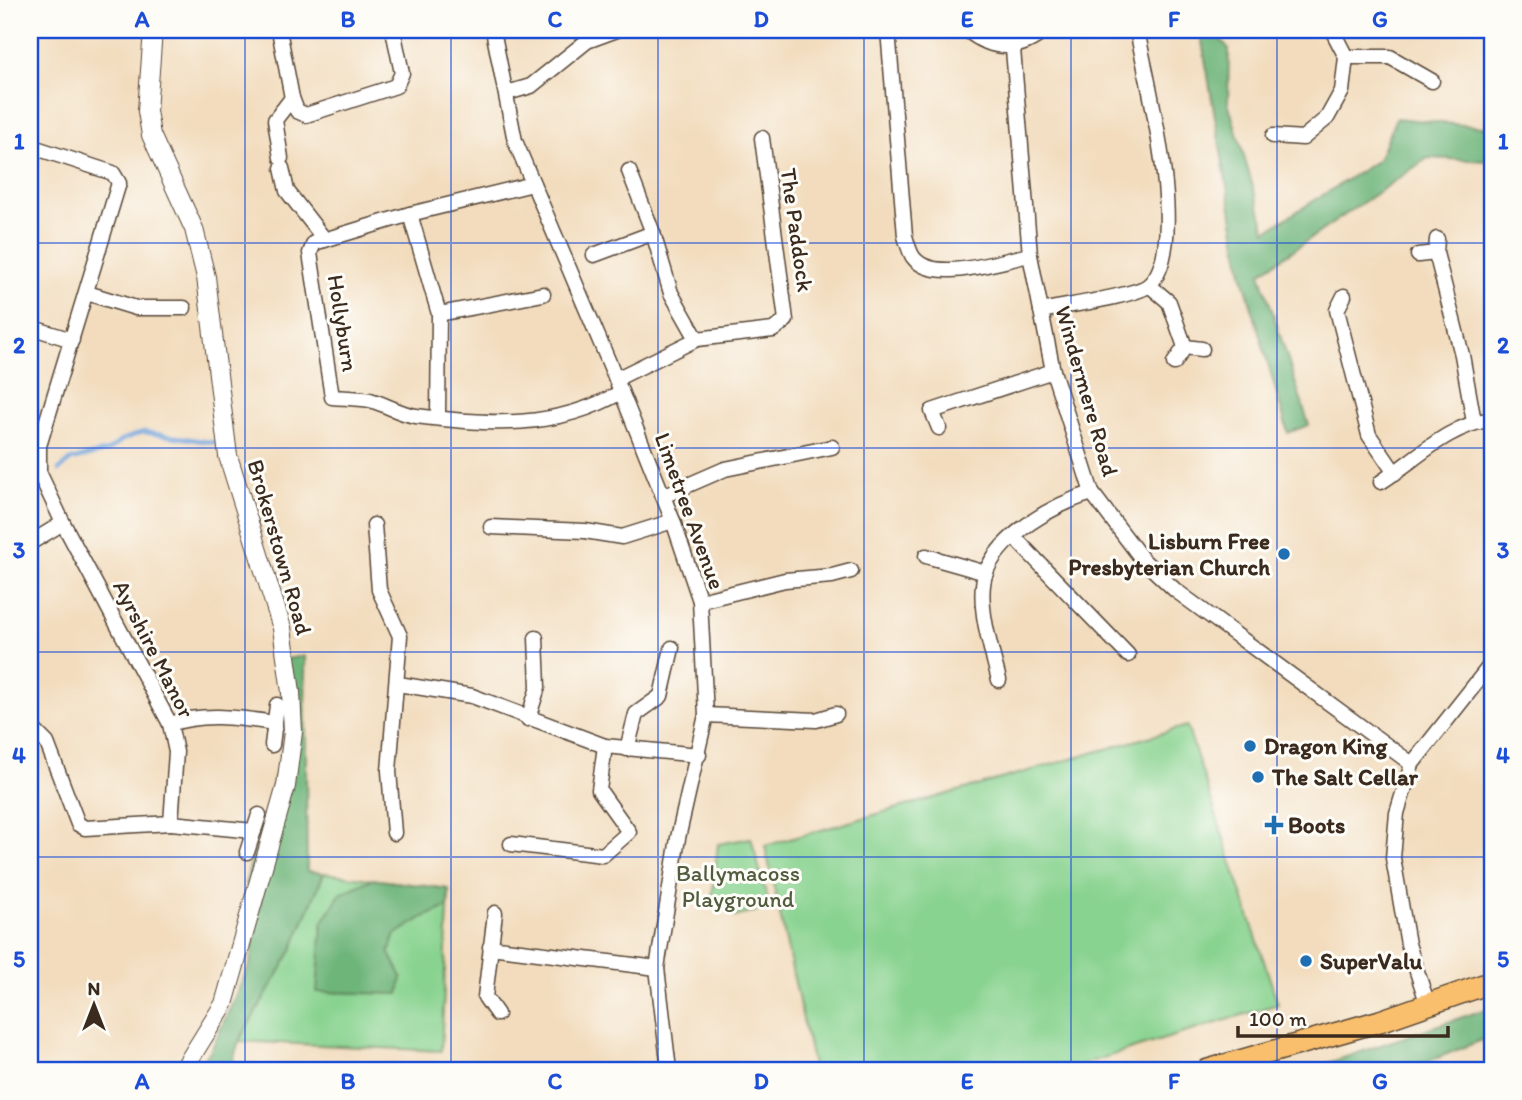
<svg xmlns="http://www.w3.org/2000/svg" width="1522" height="1100" viewBox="0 0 1522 1100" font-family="Itim,sans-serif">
<rect width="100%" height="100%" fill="#fdfcf7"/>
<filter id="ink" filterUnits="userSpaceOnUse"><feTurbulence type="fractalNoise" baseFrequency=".0143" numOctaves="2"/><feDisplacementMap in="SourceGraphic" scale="14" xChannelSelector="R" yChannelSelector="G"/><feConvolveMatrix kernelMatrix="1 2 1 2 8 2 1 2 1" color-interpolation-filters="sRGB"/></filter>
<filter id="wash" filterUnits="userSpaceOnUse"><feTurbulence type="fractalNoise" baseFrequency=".00686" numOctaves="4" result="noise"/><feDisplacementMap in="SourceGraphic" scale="28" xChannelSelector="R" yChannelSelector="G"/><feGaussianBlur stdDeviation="1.57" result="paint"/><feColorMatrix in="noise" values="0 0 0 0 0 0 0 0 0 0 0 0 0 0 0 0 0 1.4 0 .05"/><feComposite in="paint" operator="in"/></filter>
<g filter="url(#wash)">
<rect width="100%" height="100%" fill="#f2dcbd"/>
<g fill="#89d390" stroke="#627e57" stroke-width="2">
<path d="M1187,726l91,278 -214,66h-250l-49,-224z"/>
<path d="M751,838l19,70 -35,9 -23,-19 6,-54z"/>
<path d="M324,873l125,16 -8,162 -202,-10 52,-89z"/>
</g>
<g fill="#6eb57a" stroke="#54704c" stroke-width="2">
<path d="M1200,30h13l16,19 -1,53 38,129 112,-71 18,-42 96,10v31l-3,2 -61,-3 -168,115 49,152 -21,8 -46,-160z"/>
<path d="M305,656l2,215 17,2 -33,79 -52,89 -9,29h-33l15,-22 38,-84 13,-75 -18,-5 42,-151 -9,-73z"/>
<path d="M372,879l77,10 -1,18 -24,10 -29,18 -6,17 13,25 -3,17 -82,-2 5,-69 18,-29z"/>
<path d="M1492,1007v29l-85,34h-99z"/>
</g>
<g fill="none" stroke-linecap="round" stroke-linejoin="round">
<path stroke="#6da1d9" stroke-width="4.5" d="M59,470l12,-10 37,-9 14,-11 21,-8 74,11"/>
</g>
</g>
<g filter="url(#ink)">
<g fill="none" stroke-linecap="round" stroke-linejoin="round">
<defs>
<g id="minor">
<path d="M279,30l13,68 5,13 9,4 90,-29 6,-13 -9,-43"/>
<path d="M493,30l22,111 101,238 57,142 27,80 6,114 -28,123 -21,130 12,102"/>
<path d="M888,30l17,206c2,6 4,15 8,21 20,28 89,3 117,-2"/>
<path d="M967,30c25,21 53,22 78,0"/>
<path d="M1013,49l17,206 23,116 39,122 50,66 33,31 237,174"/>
<path d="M1346,57h44l42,24"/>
<path d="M507,93l24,-7 56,-45 30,-11"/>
<path d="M1273,136l30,2 24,-20 15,-27 4,-34 -14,-27"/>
<path d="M30,146l83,27 6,10 -80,263v26l24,51 107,201 6,28 -5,71 -86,5 -7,-4 -31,-81 -17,-17"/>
<path d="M281,158l-6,-38 17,-22"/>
<path d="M282,168l5,23 38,49"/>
<path d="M629,171l24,62 18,60 26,46"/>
<path d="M533,184l-123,30 -96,29 -4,10 22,144c12,1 25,1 38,3 15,4 30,14 46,16 72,9 140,14 205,-24"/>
<path d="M410,214l29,100 -1,102"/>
<path d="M1437,239l-1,14 26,102 12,67"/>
<path d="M594,255l59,-22"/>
<path d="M1418,255l18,-2"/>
<path d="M1149,285l20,17 16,45"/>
<path d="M87,293l49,15h48"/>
<path d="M1344,296l-7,14 32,125 26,38"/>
<path d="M1041,311c21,-5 96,-15 108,-26 42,-38 -2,-203 -12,-255"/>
<path d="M439,314l104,-20"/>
<path d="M30,327l42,13"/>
<path d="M1174,363l11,-16 17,2"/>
<path d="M616,379l81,-40 76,-9 13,-10 -24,-182"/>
<path d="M939,428l-7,-17 121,-40"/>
<path d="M1381,482c37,-24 66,-56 111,-63"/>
<path d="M663,496l62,-27 107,-22"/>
<path d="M374,525l5,65 21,46 -11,135 5,62"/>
<path d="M491,527l94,4 37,6 51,-16"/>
<path d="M1013,536l115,119"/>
<path d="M30,543l33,-20"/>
<path d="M926,556l60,17"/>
<path d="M700,601l85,-21 47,-4 19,-5"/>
<path d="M999,680c-7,-29 -24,-79 -13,-108 15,-38 69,-68 106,-79"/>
<path d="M398,684l74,12 133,50 94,9"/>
<path d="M706,715l110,5 20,-6"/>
<path d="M528,719l10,-32 -2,-49"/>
<path d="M170,724c35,-12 69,-6 105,-1"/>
<path d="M272,745l5,-40"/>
<path d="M627,749l9,-35 25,-18 11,-48"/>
<path d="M171,823l83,8"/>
<path d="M511,844l92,11 26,-23 -30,-42 6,-44"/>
<path d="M247,852l12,-37"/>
<path d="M495,913l-10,84 12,17"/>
<path d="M490,947l167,21"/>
<path d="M1428,1005l-20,-61 -15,-86 4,-45 15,-49 80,-101"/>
<path d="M153,1070l17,-2"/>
</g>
<path id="tertiary" d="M153,30l-6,81 4,24 43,94 12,48 22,179 54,172 9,64 2,40 -7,54 -62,218 -41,66"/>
<path id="primary" d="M1208,1070l172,-49 112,-39"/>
</defs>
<use href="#minor" stroke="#564536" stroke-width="17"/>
<use href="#tertiary" stroke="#564536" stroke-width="20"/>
<use href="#primary" stroke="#564536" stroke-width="24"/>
<use href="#minor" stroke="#fff" stroke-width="14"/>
<use href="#tertiary" stroke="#fff" stroke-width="18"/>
<use href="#primary" stroke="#f9bf6d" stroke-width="21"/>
</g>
</g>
<path fill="none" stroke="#1d4ed8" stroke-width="2" stroke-opacity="0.55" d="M245,30v1040M451,30v1040M658,30v1040M864,30v1040M1071,30v1040M1277,30v1040M30,243h1462M30,448h1462M30,652h1462M30,857h1462"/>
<g fill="#1f6fb2" stroke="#fdfcf7" stroke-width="2.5">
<circle cx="1284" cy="554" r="7"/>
<circle cx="1250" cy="746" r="7"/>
<circle cx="1258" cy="777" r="7"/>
<path d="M1270.5 814.5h7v7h7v7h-7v7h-7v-7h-7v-7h7z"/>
<circle cx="1306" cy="961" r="7"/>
</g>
<g text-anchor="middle" stroke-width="6" stroke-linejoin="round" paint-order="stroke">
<g font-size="23" fill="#3b2a1e" stroke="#fdfcf7">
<text transform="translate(797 230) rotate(82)" y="8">The Paddock</text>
<text transform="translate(343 323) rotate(81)" y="8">Hollyburn</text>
<text transform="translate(1087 391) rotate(74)" y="8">Windermere Road</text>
<text transform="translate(690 511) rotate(70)" y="8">Limetree Avenue</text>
<text transform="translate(280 547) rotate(74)" y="8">Brokerstown Road</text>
<text transform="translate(154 649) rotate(63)" y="8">Ayrshire Manor</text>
</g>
<g font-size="23" font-weight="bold" fill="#3b2a1e" stroke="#fdfcf7" text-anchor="start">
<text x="1270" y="549" text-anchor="end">Lisburn Free<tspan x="1270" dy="26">Presbyterian Church</tspan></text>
<text x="1264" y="754">Dragon King</text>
<text x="1272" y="785">The Salt Cellar</text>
<text x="1288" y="833">Boots</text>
<text x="1320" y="969">SuperValu</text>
</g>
<g font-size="23" fill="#525d40" stroke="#fdfcf7">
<text x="738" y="881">Ballymacoss<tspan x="738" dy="26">Playground</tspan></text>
</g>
</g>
<rect width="1522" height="1100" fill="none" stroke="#fdfcf7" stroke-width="77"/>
<g transform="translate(94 1005)" stroke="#fdfcf7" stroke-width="5" paint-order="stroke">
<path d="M0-5L12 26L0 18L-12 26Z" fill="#3b2a1e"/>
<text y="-10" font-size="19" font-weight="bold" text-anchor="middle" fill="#3b2a1e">N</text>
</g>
<path d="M1238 1026v10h210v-10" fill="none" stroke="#3b2a1e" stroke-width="3.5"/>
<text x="1249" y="1026" font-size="21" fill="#3b2a1e" stroke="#fdfcf7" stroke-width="5" paint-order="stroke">100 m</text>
<rect x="38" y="38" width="1446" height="1024" fill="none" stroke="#1d4ed8" stroke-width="2.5"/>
<g font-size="23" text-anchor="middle" font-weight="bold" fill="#1d4ed8">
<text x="142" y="27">A</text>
<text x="348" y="27">B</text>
<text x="555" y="27">C</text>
<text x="761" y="27">D</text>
<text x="967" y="27">E</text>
<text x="1174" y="27">F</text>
<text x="1380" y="27">G</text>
<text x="19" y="149">1</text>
<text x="1503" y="149">1</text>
<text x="19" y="353">2</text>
<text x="1503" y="353">2</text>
<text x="19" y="558">3</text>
<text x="1503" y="558">3</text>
<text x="19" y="763">4</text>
<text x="1503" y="763">4</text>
<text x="19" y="967">5</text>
<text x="1503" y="967">5</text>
<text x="142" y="1089">A</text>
<text x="348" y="1089">B</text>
<text x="555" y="1089">C</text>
<text x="761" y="1089">D</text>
<text x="967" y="1089">E</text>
<text x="1174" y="1089">F</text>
<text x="1380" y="1089">G</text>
</g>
</svg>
